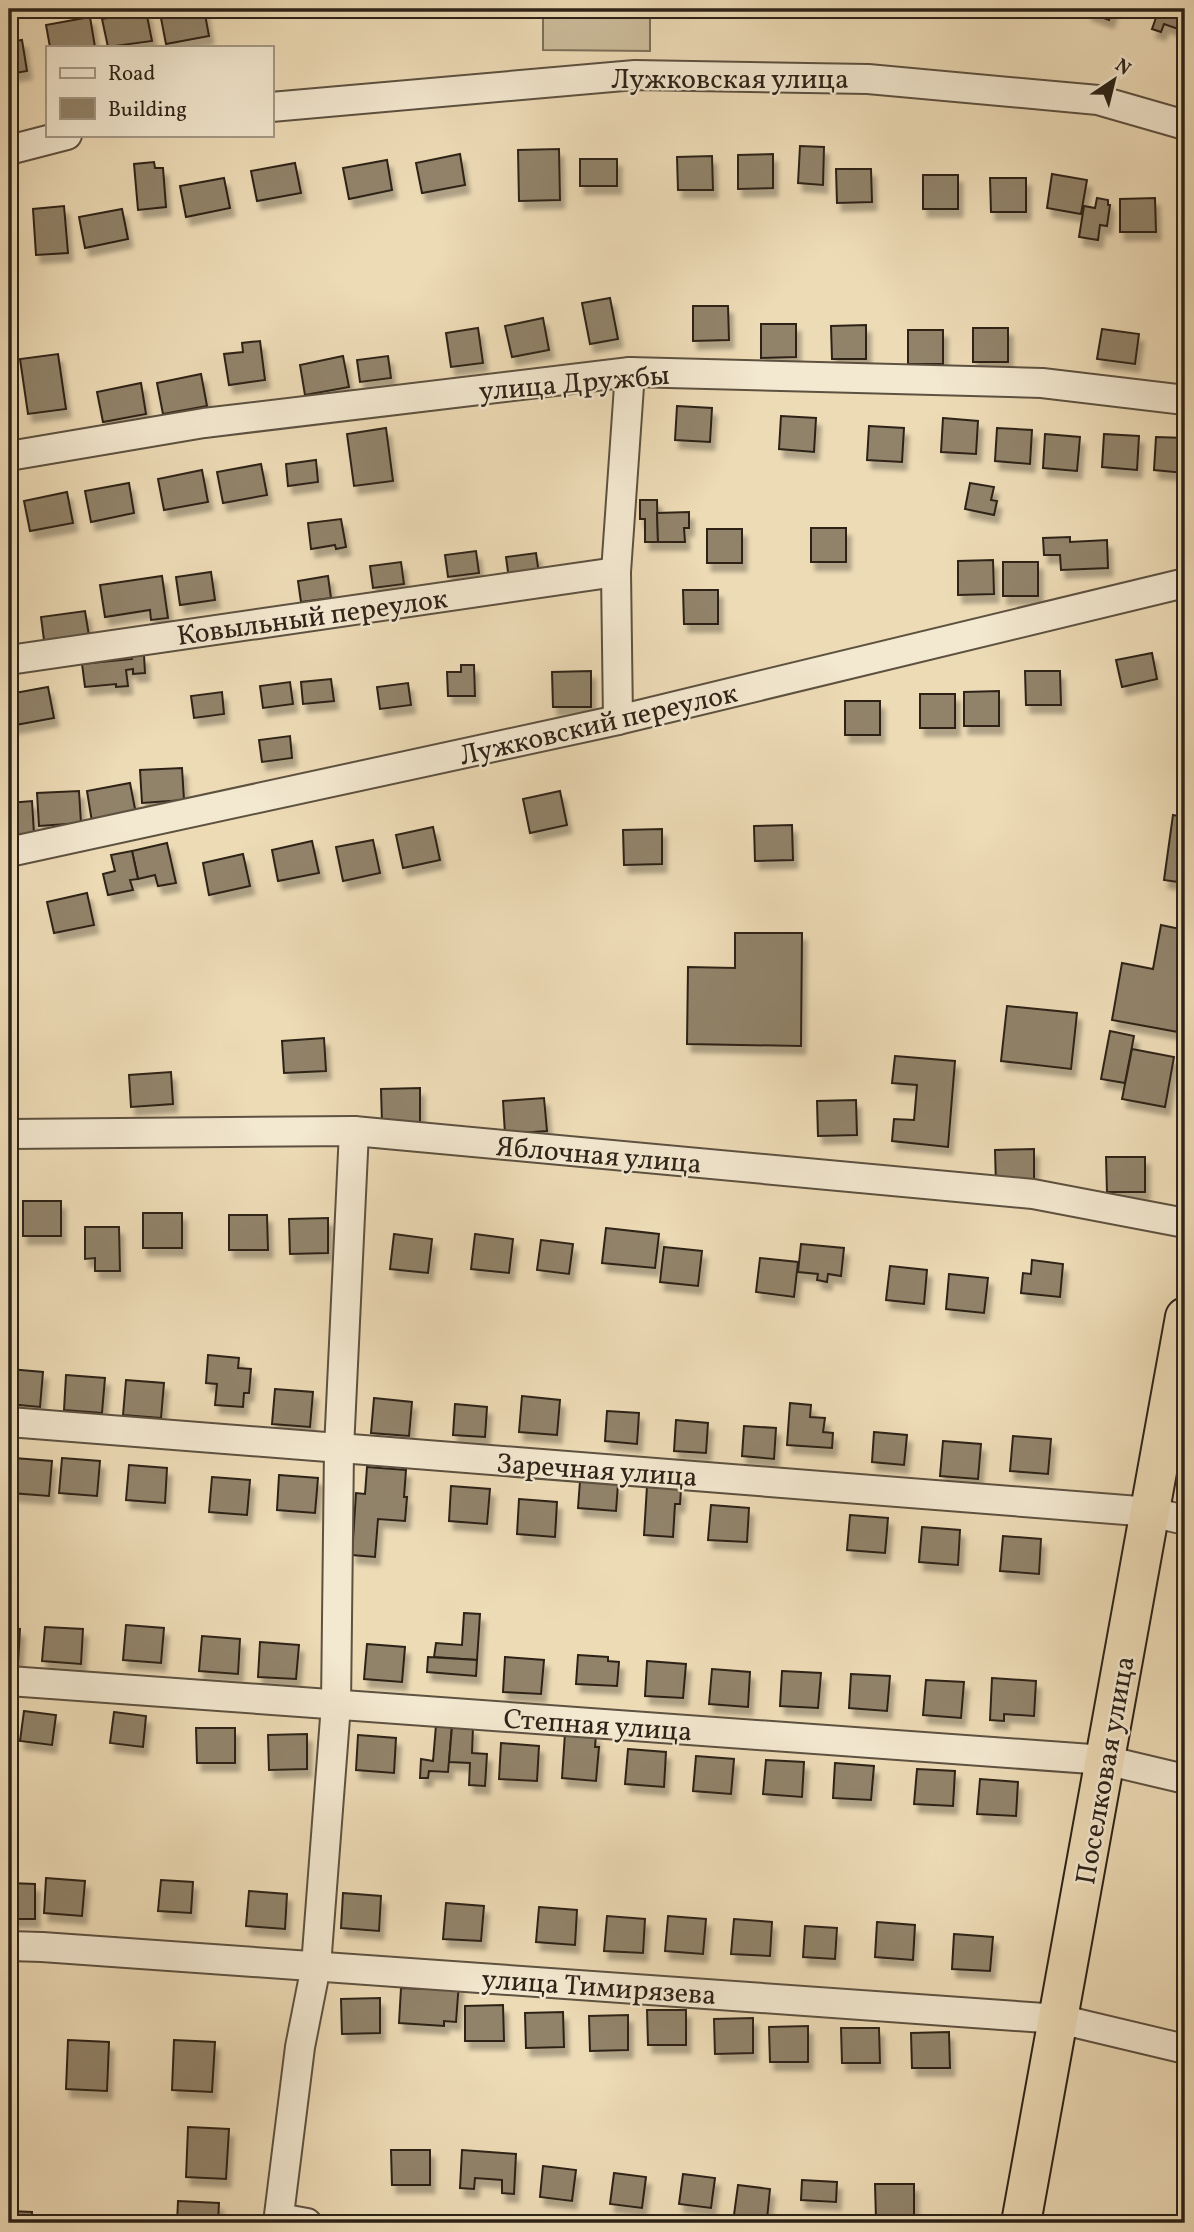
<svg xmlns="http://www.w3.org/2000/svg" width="1194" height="2232" viewBox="0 0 1194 2232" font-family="Vollkorn,serif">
<defs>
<filter id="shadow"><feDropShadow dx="4.5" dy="8" stdDeviation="2" flood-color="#0004"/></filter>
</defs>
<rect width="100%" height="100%" fill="#eddbb6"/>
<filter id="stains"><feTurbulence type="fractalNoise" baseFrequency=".00286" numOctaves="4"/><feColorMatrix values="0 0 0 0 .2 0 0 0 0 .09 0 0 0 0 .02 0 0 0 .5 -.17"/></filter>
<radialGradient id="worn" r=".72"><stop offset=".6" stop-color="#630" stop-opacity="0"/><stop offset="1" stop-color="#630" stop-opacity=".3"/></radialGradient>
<path fill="#ccbc9b" stroke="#7c705a" stroke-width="2" d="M543,9h107v42l-107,-1z"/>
<g fill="#91836a" stroke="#2d2318" stroke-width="2" filter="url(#shadow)">
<path d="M183,9h21l5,27 -43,8 -6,-31z"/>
<path d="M1088,9h25l-4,11 -22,-8z"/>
<path d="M1159,9h26l-4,21 -17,-6 -3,8 -9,-3z"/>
<path d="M146,11l6,30 -44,6 -6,-28z"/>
<path d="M90,17l5,30h-45l-4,-22z"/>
<path d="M22,40l5,31 -18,3v-32z"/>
<path d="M800,146l24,1 -1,38 -25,-2z"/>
<path d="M559,149l1,51 -41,1 -1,-51z"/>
<path d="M460,154l5,31 -43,8 -6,-30z"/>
<path d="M773,154v34l-35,1v-34z"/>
<path d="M712,156l1,34h-35l-1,-33z"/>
<rect x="580" y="159" width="37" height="27"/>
<path d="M387,160l5,30 -43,9 -6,-31z"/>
<path d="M154,162l1,6h8l3,39 -28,3 -4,-46z"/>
<path d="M295,163l6,30 -44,8 -6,-30z"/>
<path d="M836,169h35l1,33 -35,1z"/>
<path d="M1052,174l35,6 -6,34 -34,-6z"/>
<rect x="923" y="175" width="35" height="34"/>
<path d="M224,178l6,30 -44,9 -6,-31z"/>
<path d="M990,178h36v34h-35z"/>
<path d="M1097,198l11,2v5h2l-3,21 -7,-1 -2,15 -19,-3 5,-31 11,2z"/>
<path d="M1155,198l1,34h-36v-33z"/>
<path d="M64,206l4,47 -32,2 -3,-46z"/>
<path d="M122,209l6,30 -43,9 -6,-31z"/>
<path d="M610,298l8,41 -28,5 -8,-41z"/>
<path d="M693,306h35l1,34 -36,1z"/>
<path d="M543,318l6,32 -37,7 -7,-31z"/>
<path d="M761,324h35v33l-35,1z"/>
<path d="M866,325v34h-34l-1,-33z"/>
<path d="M478,328l5,35 -32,4 -5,-34z"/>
<rect x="973" y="328" width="35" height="34"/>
<path d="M1102,329l37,5 -4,30 -38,-5z"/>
<rect x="908" y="330" width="35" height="34"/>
<path d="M260,341l5,39 -36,5 -5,-31 19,-2 -1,-9z"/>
<path d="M58,354l8,55 -38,5 -8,-55z"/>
<path d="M343,356l6,31 -44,8 -5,-30z"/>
<path d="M388,356l3,22 -31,4 -3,-22z"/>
<path d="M201,374l6,32 -44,8 -6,-31z"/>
<path d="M141,383l5,31 -43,8 -6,-30z"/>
<path d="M677,406l35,2 -2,34 -35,-2z"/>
<path d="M781,416l35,2 -2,34 -35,-3z"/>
<path d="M943,418l35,3 -2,33 -35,-2z"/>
<path d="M869,426l35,2 -2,34 -35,-2z"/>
<path d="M386,428l7,53 -39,5 -7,-52z"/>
<path d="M997,428l35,2 -2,34 -35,-3z"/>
<path d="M1045,434l35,3 -3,34 -34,-3z"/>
<path d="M1104,434l35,2 -2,34 -35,-3z"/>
<path d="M1156,437l29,1v35l-31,-3z"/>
<path d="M316,460l2,22 -30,4 -2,-22z"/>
<path d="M261,464l6,31 -44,8 -6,-31z"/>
<path d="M202,470l6,32 -44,8 -6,-31z"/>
<path d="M129,483l5,30 -43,9 -6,-31z"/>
<path d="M970,483l24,4 -3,13 6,1 -3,14 -29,-6z"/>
<path d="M67,492l6,31 -43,8 -6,-30z"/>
<path d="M640,500h17l1,42h-13v-23h-5z"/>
<path d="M689,512v16h-5l1,14h-27l-1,-29z"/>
<path d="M341,519l5,28 -10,2 -1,-4 -24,4 -3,-26z"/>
<rect x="811" y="528" width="35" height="34"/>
<rect x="707" y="529" width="35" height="34"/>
<path d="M1070,537v5l37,-2 1,28 -47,2 -1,-15h-16l-1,-17z"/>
<path d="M476,551l3,22 -31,4 -3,-22z"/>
<path d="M536,553l3,21 -30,5 -3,-22z"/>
<path d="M993,560l1,34 -36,1v-34z"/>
<path d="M401,562l3,22 -31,4 -3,-22z"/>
<rect x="1003" y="562" width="35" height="34"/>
<path d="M211,572l4,28 -35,5 -4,-28z"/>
<path d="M162,576l6,42 -17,2 -1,-10 -45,7 -5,-32z"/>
<path d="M328,576l3,22 -30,4 -3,-21z"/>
<path d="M683,590h35v34h-34z"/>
<path d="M85,611l5,31 -45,6 -4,-31z"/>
<path d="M1152,653l5,26 -35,8 -6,-27z"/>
<path d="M144,655l1,18 -12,1v-5l-7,1 2,16 -12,1v-3l-31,3 -3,-23 50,-5 -1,-3z"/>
<path d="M461,665h13l1,31h-27l-1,-24h14z"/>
<path d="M591,671v36h-38l-1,-35z"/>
<path d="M1025,671h35l1,34h-35z"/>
<path d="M331,679l3,22 -31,3 -2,-22z"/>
<path d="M290,682l3,22 -30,4 -3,-22z"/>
<path d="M408,683l3,22 -31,4 -3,-22z"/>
<path d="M48,687l6,31 -44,8 -1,-32z"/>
<path d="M999,691v35h-35v-34z"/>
<path d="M222,692l2,22 -30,4 -3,-22z"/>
<rect x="920" y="694" width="35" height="34"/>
<rect x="845" y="701" width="35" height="34"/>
<path d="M290,736l2,22 -30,4 -3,-22z"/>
<path d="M182,768l2,32 -42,3 -2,-33z"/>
<path d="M130,783l6,31 -44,8 -5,-31z"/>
<path d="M79,791l2,32 -42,3 -2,-33z"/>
<path d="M560,791l7,34 -37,8 -7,-34z"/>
<path d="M32,801l2,33 -25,2v-33z"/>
<path d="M1173,815l12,2v66l-21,-3z"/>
<path d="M792,825l1,35 -38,1 -1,-35z"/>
<path d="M433,827l7,33 -37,8 -7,-33z"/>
<path d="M662,829v35l-38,1 -1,-35z"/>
<path d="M373,840l7,33 -37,8 -7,-34z"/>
<path d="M312,841l7,32 -41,8 -6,-31z"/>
<path d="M167,843l9,40 -18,3 -3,-11 -17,4 -6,-28z"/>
<path d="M132,851l6,28 -8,1 3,10 -25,5 -5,-21 12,-3 -4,-16z"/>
<path d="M243,854l7,32 -41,9 -6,-32z"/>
<path d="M87,893l7,32 -40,8 -7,-31z"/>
<path d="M1161,925l24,5v62l-7,40 -66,-12 10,-57 31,6z"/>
<path d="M735,933h67l-1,113 -114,-2 1,-77 47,1z"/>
<path d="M1007,1006l70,7 -6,56 -70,-8z"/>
<path d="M1110,1031l24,5 -9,47 -24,-4z"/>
<path d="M324,1038l2,33 -42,2 -2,-32z"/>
<path d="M1132,1049l42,8 -9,50 -43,-8z"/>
<path d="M895,1056l60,5 -7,86 -56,-6 2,-22 20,1 3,-35 -25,-2z"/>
<path d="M171,1072l2,32 -42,3 -2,-32z"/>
<path d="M420,1088v35h-38l-1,-34z"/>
<path d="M544,1098l3,33 -42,3 -2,-33z"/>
<path d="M856,1100l1,35 -39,1 -1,-35z"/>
<path d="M1034,1149v35l-38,1 -1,-35z"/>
<path d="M1106,1157h39v35h-38z"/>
<rect x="23" y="1201" width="38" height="35"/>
<rect x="143" y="1213" width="39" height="35"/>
<path d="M229,1215h38l1,35h-39z"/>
<path d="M328,1218v35l-38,1 -1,-35z"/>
<path d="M85,1227h34l1,44h-25v-13l-10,1z"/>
<path d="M606,1228l53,6 -4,34 -53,-5z"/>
<path d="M394,1234l38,5 -4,34 -38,-4z"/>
<path d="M475,1234l38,5 -4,34 -38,-4z"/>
<path d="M541,1240l32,4 -4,30 -32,-4z"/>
<path d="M801,1244l43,4 -3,28 -13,-2 -1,8 -10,-2 1,-6 -20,-2z"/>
<path d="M664,1247l38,4 -4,35 -38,-4z"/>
<path d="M760,1258l38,4 -4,35 -38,-5z"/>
<path d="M1032,1260l31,4 -3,33 -39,-4 2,-20 8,1z"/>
<path d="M890,1266l37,4 -3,34 -38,-4z"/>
<path d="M949,1274l39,4 -4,35 -38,-4z"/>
<path d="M208,1355l31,3 -1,10 13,1 -2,24h-5l-1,14 -28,-2 2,-21 -11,-1z"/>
<path d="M9,1369l34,3 -3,35 -31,-3z"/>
<path d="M66,1375l39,3 -3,35 -38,-3z"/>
<path d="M126,1380l38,3 -3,35 -38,-3z"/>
<path d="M275,1389l38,3 -3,35 -38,-3z"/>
<path d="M522,1396l38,4 -3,35 -38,-3z"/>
<path d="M374,1398l38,4 -3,34 -38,-3z"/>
<path d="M790,1403l21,2 -1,12 15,1 -2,14 10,1 -1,15 -45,-3z"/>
<path d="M455,1404l32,3 -2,30 -32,-2z"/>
<path d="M607,1411l32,2 -2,31 -32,-3z"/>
<path d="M676,1420l32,3 -2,30 -32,-2z"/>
<path d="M744,1426l32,2 -2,31 -32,-3z"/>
<path d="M874,1432l33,3 -3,30 -32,-3z"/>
<path d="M1013,1436l38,3 -3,35 -38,-3z"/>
<path d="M943,1441l38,3 -3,35 -38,-3z"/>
<path d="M14,1458l38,3 -3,35 -38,-3z"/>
<path d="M62,1458l38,3 -3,35 -38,-3z"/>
<path d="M129,1465l38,3 -2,35 -39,-3z"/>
<path d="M367,1467l39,3 -2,27h3l-2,24 -27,-2 -3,38 -23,-2 4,-62 9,1z"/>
<path d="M279,1475l39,3 -3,35 -38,-3z"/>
<path d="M212,1477l38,3 -3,35 -38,-3z"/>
<path d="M580,1481l38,3 -2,27 -38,-3z"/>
<path d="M451,1486l39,3 -3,35 -38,-3z"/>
<path d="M647,1486l34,3 -1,15h-5l-2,33 -29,-2z"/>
<path d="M519,1499l38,3 -2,35 -38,-3z"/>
<path d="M711,1505l38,3 -2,34 -39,-2z"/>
<path d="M850,1515l38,3 -3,35 -38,-3z"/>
<path d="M922,1527l38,3 -2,35 -39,-3z"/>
<path d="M1003,1536l38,3 -2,35 -39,-3z"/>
<path d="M464,1613l16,1 -3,46 -43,-3 2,-14 26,2z"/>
<path d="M126,1625l38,3 -3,35 -38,-3z"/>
<path d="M45,1627l38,2 -2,35 -39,-3z"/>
<path d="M9,1628l11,1 -2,35h-9z"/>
<path d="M202,1636l38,3 -2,35 -39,-3z"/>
<path d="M260,1642l39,3 -3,34 -38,-2z"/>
<path d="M367,1644l38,3 -3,35 -38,-3z"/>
<path d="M578,1655l30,2v4l11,1 -2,24 -41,-2z"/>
<path d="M428,1657l49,3 -1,16 -49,-4z"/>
<path d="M505,1657l39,3 -3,34 -38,-2z"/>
<path d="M647,1661l39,3 -3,34 -38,-2z"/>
<path d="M712,1669l38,3 -2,35 -39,-3z"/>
<path d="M782,1671l39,2 -3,35 -38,-2z"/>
<path d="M851,1674l39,2 -3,35 -38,-3z"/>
<path d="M992,1678l44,3 -2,35 -30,-2v7l-14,-1z"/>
<path d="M926,1680l38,2 -3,36 -38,-3z"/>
<path d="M24,1711l32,4 -4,30 -32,-4z"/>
<path d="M114,1712l32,4 -3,31 -33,-4z"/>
<path d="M436,1725l16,1 -4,46 -19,-1 -1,7h-8l1,-19 12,2z"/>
<path d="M452,1726l21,1 -1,26 15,1 -2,32 -16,-1 1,-22 -21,-1z"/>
<path d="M196,1728h39v35h-38z"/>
<path d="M565,1733l31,2 -1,12h4l-3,34 -34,-3z"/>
<path d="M307,1734v35l-38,1 -1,-35z"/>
<path d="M358,1735l38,3 -2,35 -38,-3z"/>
<path d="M501,1743l38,3 -2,35 -38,-2z"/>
<path d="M628,1749l38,3 -2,35 -39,-3z"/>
<path d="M696,1756l38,3 -3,35 -38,-3z"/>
<path d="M766,1760l38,2 -2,35 -39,-3z"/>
<path d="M835,1763l39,3 -3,34 -38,-2z"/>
<path d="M917,1769l38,2 -2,35 -39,-2z"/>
<path d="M980,1779l38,3 -2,34 -39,-2z"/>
<path d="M46,1878l39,3 -3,35 -38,-3z"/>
<path d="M161,1880l32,2 -2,31 -33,-2z"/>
<path d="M9,1883l26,1v35h-26z"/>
<path d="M249,1891l38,3 -2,35 -39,-3z"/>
<path d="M343,1893l38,3 -2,35 -38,-3z"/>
<path d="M446,1903l38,3 -3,35 -38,-2z"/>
<path d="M539,1907l38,3 -2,35 -39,-3z"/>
<path d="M607,1916l38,3 -2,34 -39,-2z"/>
<path d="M668,1916l38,3 -3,35 -38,-3z"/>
<path d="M734,1919l38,3 -2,34 -39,-2z"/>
<path d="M877,1922l38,3 -2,35 -38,-3z"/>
<path d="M805,1926l32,2 -2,31 -32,-2z"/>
<path d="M954,1934l39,3 -3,34 -38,-2z"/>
<path d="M424,1980l35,2 -3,40 -12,-1v5l-45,-3 2,-35 22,1z"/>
<path d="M380,1998v35l-38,1 -1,-35z"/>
<path d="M503,2005l1,36h-39v-35z"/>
<path d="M647,2010h39v35h-38z"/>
<path d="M563,2012l1,35 -38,1 -1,-35z"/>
<path d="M628,2015v35l-38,1 -1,-35z"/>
<path d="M753,2018v35l-38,1 -1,-35z"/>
<path d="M808,2026v36h-38l-1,-35z"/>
<path d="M841,2028h38l1,35h-38z"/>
<path d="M949,2032l1,36h-38l-1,-35z"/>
<path d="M68,2040l41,2 -2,49 -41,-2z"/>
<path d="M174,2040l41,2 -3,50 -40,-2z"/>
<path d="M188,2127l41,2 -3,50 -40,-2z"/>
<path d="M391,2150h39v35h-38z"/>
<path d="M462,2150l54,4 -2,40 -12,-1v-13l-27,-2 -1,11 -14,-1z"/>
<path d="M543,2166l33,4 -4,31 -32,-4z"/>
<path d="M614,2173l32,4 -4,31 -32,-4z"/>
<path d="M683,2174l32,4 -4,30 -32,-4z"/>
<path d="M802,2180l35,2 -1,20 -35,-2z"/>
<path d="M875,2184h39v35h-38z"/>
<path d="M738,2185l32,4 -3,30 -33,-4z"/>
<path d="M178,2201l41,2 -1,20h-41z"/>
<path d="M9,2211l23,1v11h-23z"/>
</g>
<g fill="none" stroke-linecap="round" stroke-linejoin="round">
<defs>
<g id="minor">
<path d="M271,107l364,-32 233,4 230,21 87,25"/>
<path d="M9,150l58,-15"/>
<path d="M9,456l195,-33 426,-51 412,11 143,17"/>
<path d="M9,660l607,-88"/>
<path d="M618,720l-2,-148 14,-200"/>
<path d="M9,852l609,-132 567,-137"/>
<path d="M9,1134l345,-3 679,63 152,29"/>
<path d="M9,1422l1142,90 34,8"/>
<path d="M9,1681l1096,79 80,19"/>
<path d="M9,1946l33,1 1017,72 126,30"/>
<path d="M279,2218l28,5"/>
<path d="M278,2223l22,-176 16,-81 20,-261 3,-256 15,-318"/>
</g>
<path id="highway" d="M1021,2223l164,-906"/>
</defs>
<use href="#minor" stroke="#5d5140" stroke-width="32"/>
<use href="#highway" stroke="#2d2318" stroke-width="42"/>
<use href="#minor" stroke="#f3e8d0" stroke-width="28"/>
<use href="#highway" stroke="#eddbb6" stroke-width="38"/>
</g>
<g text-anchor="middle" stroke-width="5" stroke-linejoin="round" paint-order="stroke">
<g font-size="28" fill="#2d2318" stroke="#f3e8d0">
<text x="730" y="88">Лужковская улица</text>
<text transform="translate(574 382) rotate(-5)" y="10">улица Дружбы</text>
<text transform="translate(312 616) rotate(-8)" y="10">Ковыльный переулок</text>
<text transform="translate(598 723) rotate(-13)" y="10">Лужковский переулок</text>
<text transform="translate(599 1154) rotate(5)" y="10">Яблочная улица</text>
<text transform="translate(597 1469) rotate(4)" y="10">Заречная улица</text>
<text transform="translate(598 1724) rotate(4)" y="10">Степная улица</text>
<text transform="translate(1104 1770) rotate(-80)" y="10">Поселковая улица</text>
<text transform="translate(599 1986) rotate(4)" y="10">улица Тимирязева</text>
</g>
</g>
<rect width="1194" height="2232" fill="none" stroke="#eddbb6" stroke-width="35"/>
<rect x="10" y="10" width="1173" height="2211" fill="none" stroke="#2d2318" stroke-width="3.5"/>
<rect x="18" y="18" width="1159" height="2197" fill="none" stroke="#2d2318" stroke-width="2"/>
<rect x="46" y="46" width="228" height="91" fill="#f3e8d0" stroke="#a49986" stroke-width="2"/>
<rect x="60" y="68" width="35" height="10" fill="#f3e8d0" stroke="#a49986" stroke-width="2"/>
<text x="108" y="80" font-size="21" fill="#2d2318">Road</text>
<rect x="60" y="98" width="35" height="21" fill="#91836a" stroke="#a49986" stroke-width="2"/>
<text x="108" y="116" font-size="21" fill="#2d2318">Building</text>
<g transform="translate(1114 80) rotate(35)" stroke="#f3e8d0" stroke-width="5" paint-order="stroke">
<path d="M0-5L12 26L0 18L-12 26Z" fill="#2d2318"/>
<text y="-10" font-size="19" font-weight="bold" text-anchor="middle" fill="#2d2318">N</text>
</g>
<rect width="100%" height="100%" filter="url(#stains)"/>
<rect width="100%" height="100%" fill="url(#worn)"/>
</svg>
